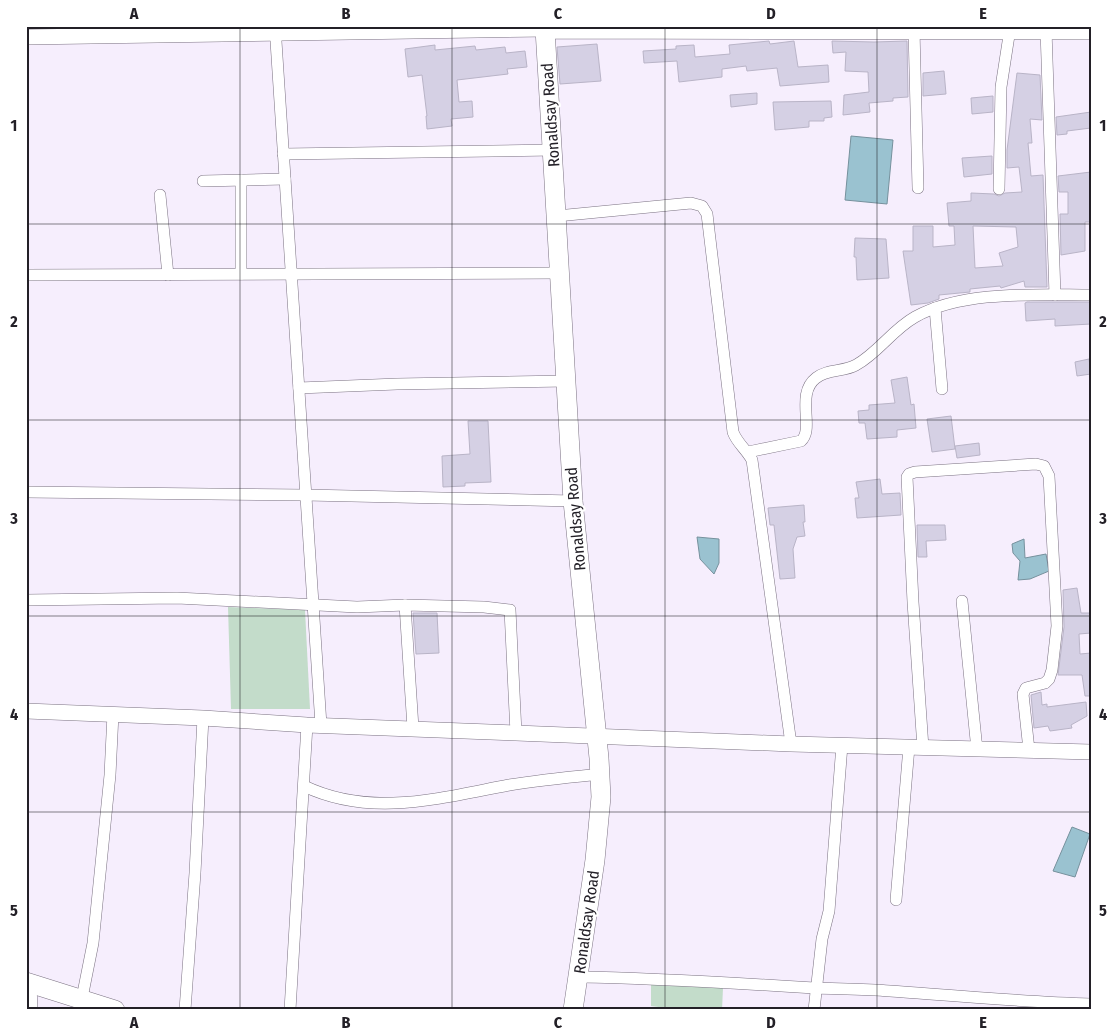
<svg xmlns="http://www.w3.org/2000/svg" width="1117" height="1036" viewBox="0 0 1117 1036" font-family="'Fira Sans Condensed',sans-serif">
<rect width="100%" height="100%" fill="#f6eefd"/>
<g fill="#c3dcca">
<path d="M228,607l77,3 5,99h-79z"/>
<path d="M651,984l72,4 -1,22h-41l-30,-4z"/>
</g>
<g fill="#9ac2d0" stroke="#76919d">
<path d="M851,136l42,4 -6,64 -42,-4z"/>
<path d="M697,537l22,2v24l-5,11 -14,-15z"/>
<path d="M1024,539l1,19 21,-4 3,17 -19,8 -12,1 2,-19 -7,-8 -1,-9z"/>
<path d="M1072,827l18,7 -15,43 -22,-6z"/>
</g>
<g fill="#d5d0e4" stroke="#b9b4c7" fill-rule="evenodd">
<path d="M769,41l1,3 24,-3 4,26 30,-2 1,17 -49,4 -3,-18 -30,3 -1,-5 -24,3v8l-43,5 -2,-21 -33,2 -1,-12 33,-2v-3l18,-1 1,12 35,-3 -1,-9z"/>
<path d="M832,41l42,1 33,-1 1,56 -15,1v3l-24,2 1,9 -27,3 1,-20 25,-3 -1,-20 -23,-1 1,-19 -13,1z"/>
<path d="M597,44l4,37 -41,3 -3,-37z"/>
<path d="M435,45v5l40,-4 1,4 29,-3 1,6 19,-2 2,16 -20,2 1,5 -51,6 2,22 13,-1 1,16 -22,2 1,7 -25,3 -1,-13h1l-5,-41 -14,2 -3,-28z"/>
<path d="M944,71l2,23 -23,2v-23z"/>
<path d="M1017,73l23,2 2,45 -12,-1 2,24h-4l3,33 12,-1 4,112h-22l-1,-6 -23,7 -1,-2 -30,3v3l-31,3v4l-11,4 -17,2 -8,-54h10v-25h20v21l22,-2 -1,-19h-5l-2,-23 24,-2v-8l23,1 5,2 6,-3 17,-1 -3,-25 -12,1v-18zM973,226l43,1 2,20 -19,6 4,13 -28,2z"/>
<path d="M757,93v11l-26,3 -1,-12z"/>
<path d="M993,96v16l-21,2 -1,-16z"/>
<path d="M831,101l1,16 -8,1v3h-15v6l-34,3 -2,-28z"/>
<path d="M1091,112v16l-24,3v3l-10,1 -1,-18z"/>
<path d="M992,156v18l-28,3 -2,-19z"/>
<path d="M1091,172v50h-6v29l-24,4 -1,-41h8v-22h-9l-1,-16z"/>
<path d="M855,238l31,1 3,39 -32,2 -1,-23h-2z"/>
<path d="M1027,302h64v22l-36,2v-7l-29,2 -1,-18z"/>
<path d="M1089,359l2,15 -14,2 -2,-14z"/>
<path d="M907,377l4,28 3,-1 2,24 -19,2v7l-30,2 -2,-16h-6l-1,-12 11,-1v-5l26,-2 -4,-23z"/>
<path d="M951,416l4,33 -23,3 -5,-33z"/>
<path d="M468,421h20l3,61 -26,1v3l-22,1 -1,-31 28,-2z"/>
<path d="M979,443l1,12 -23,3 -2,-12z"/>
<path d="M880,479l2,15 18,-1 1,22 -44,3 -2,-20h4l-3,-16z"/>
<path d="M804,505l1,17h-2l2,14 -8,1 -4,12 2,29 -15,1 -6,-54h-4l-2,-17z"/>
<path d="M917,525h28l1,15 -20,1 1,16h-9z"/>
<path d="M1077,588l4,25h10v20l-12,1 1,20 11,-1v43h-6l-3,-21h-24l6,-48 -1,-37z"/>
<path d="M413,613h24l2,40 -23,1z"/>
<path d="M1041,692l1,13 5,-1v3l39,-5 1,14 -16,9 1,3 -22,3 -2,-5 -14,2 -3,-33z"/>
</g>
<g fill="none" stroke-linecap="round" stroke-linejoin="round">
<defs>
<g id="minor">
<path d="M275,26l46,699"/>
<path d="M914,30l4,158"/>
<path d="M1046,30l9,265"/>
<path d="M283,154l270,-4"/>
<path d="M241,180v94"/>
<path d="M203,181l82,-2"/>
<path d="M999,189l2,-102 9,-58"/>
<path d="M160,195l8,80"/>
<path d="M557,216l134,-13 11,3 5,8 26,218c4,11 13,17 19,28l39,284"/>
<path d="M26,275l533,-2"/>
<path d="M935,308l7,81"/>
<path d="M299,388l98,-4 169,-3"/>
<path d="M748,452l53,-11c14,-12 -6,-47 15,-63 11,-9 28,-6 40,-13 22,-12 36,-35 59,-48 48,-27 122,-22 176,-22"/>
<path d="M26,492l280,3 267,6"/>
<path d="M26,600l151,-2 180,9 48,-2 79,2 26,3 6,123"/>
<path d="M962,601l15,149"/>
<path d="M405,605l8,123"/>
<path d="M923,748l-10,-146 -6,-125 2,-3 6,-2 121,-8 8,2 5,10 8,150 -5,44 -3,9 -4,4 -19,5 -3,6 6,56"/>
<path d="M304,786c67,32 136,12 205,-1 30,-5 61,-8 91,-11"/>
<path d="M896,900l13,-153"/>
<path d="M579,977c78,1 156,6 235,11 25,1 51,1 76,3 67,5 134,11 201,13"/>
<path d="M31,984l1,26"/>
<path d="M82,998l11,-55 17,-168 3,-61"/>
<path d="M185,1010l10,-137 8,-155"/>
<path d="M290,1010l17,-285"/>
<path d="M814,1010l8,-71 7,-28 13,-166"/>
</g>
<g id="tertiary">
<path d="M26,37l519,-8v-3"/>
<path d="M26,711l177,7 104,7 209,8 275,11 300,8"/>
</g>
<g id="primary">
<path d="M26,982l89,28"/>
<path d="M573,1010l22,-150 6,-63 -2,-39 -26,-257 -28,-472 546,1"/>
</g>
</defs>
<use href="#minor" stroke="#7b7282" stroke-width="12"/>
<use href="#tertiary" stroke="#7b7282" stroke-width="16"/>
<use href="#primary" stroke="#7b7282" stroke-width="20"/>
<use href="#minor" stroke="#fff" stroke-width="11"/>
<use href="#tertiary" stroke="#fff" stroke-width="15"/>
<use href="#primary" stroke="#fff" stroke-width="19"/>
</g>
<path fill="none" stroke="#232027" stroke-width="1" stroke-opacity="0.55" d="M240,26v984M452,26v984M665,26v984M877,26v984M26,224h1065M26,420h1065M26,616h1065M26,812h1065"/>
<g text-anchor="middle" stroke-width="4.5" stroke-linejoin="round" paint-order="stroke">
<g font-size="16" fill="#232027" stroke="#fff">
<text transform="translate(550 115) rotate(-94)" y="6">Ronaldsay Road</text>
<text transform="translate(575 519) rotate(-95)" y="6">Ronaldsay Road</text>
<text transform="translate(586 922) rotate(-82)" y="6">Ronaldsay Road</text>
</g>
</g>
<rect width="1117" height="1036" fill="none" stroke="#ffffff" stroke-width="55"/>
<rect x="28" y="28" width="1062" height="980" fill="none" stroke="#232027" stroke-width="2"/>
<g font-size="16" text-anchor="middle" font-weight="bold" fill="#232027">
<text x="134" y="19">A</text>
<text x="346" y="19">B</text>
<text x="558" y="19">C</text>
<text x="771" y="19">D</text>
<text x="983" y="19">E</text>
<text x="14" y="131">1</text>
<text x="1103" y="131">1</text>
<text x="14" y="327">2</text>
<text x="1103" y="327">2</text>
<text x="14" y="524">3</text>
<text x="1103" y="524">3</text>
<text x="14" y="720">4</text>
<text x="1103" y="720">4</text>
<text x="14" y="916">5</text>
<text x="1103" y="916">5</text>
<text x="134" y="1028">A</text>
<text x="346" y="1028">B</text>
<text x="558" y="1028">C</text>
<text x="771" y="1028">D</text>
<text x="983" y="1028">E</text>
</g>
</svg>
